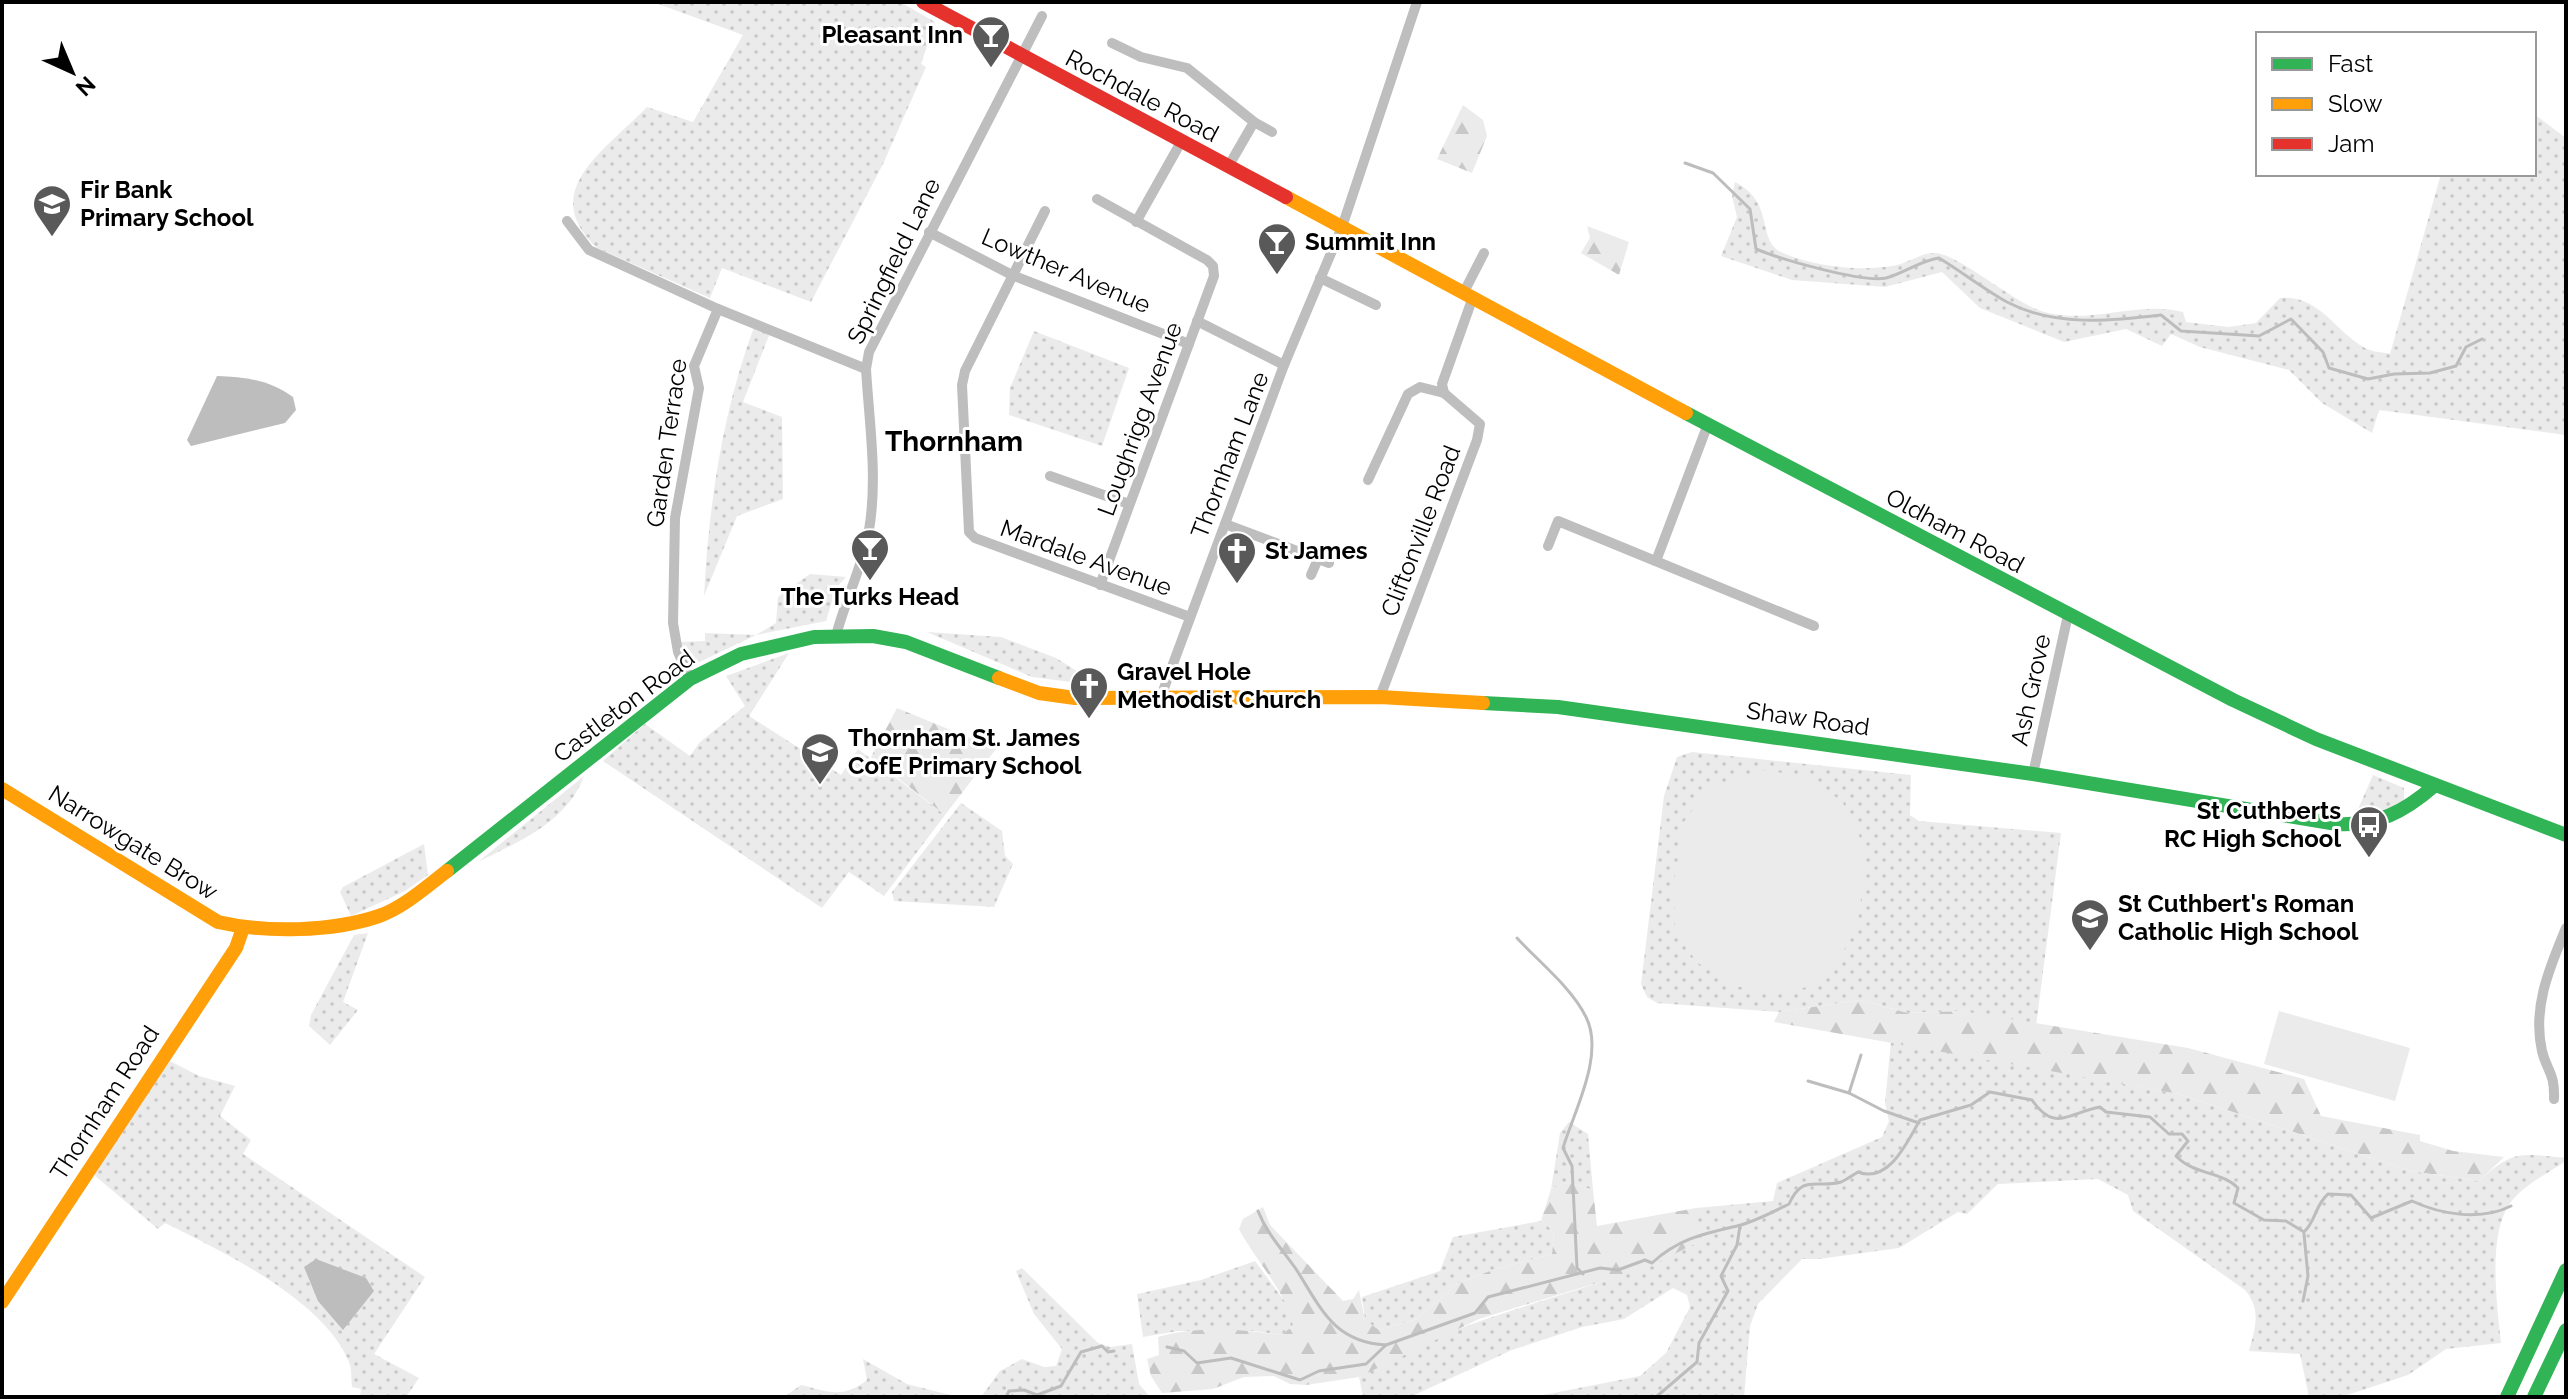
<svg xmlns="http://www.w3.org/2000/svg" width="2568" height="1399" viewBox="0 0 2568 1399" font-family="Raleway,sans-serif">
<defs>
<pattern id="green-dots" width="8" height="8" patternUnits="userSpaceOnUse" patternTransform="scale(2)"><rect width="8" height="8" fill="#ebebeb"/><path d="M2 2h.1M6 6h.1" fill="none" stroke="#c8c8c8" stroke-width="1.8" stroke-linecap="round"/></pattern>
<pattern id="forest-firs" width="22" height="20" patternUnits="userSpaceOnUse" patternTransform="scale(2)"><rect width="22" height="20" fill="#ebebeb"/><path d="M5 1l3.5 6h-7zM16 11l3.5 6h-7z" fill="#c8c8c8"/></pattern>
</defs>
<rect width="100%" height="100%" fill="#fff"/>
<g fill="url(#green-dots)">
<path d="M653,2h247l35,20 -14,42 5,3 -43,97 -72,138 -89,-34 -12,30 -113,-50c-61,-57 9,-98 50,-141l46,15 50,-87z"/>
<path d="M2534,114l32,24v297l-187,-25 -7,23 -50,-30 -33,-33 -89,-23 -29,-13 -9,12 -36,-17 -62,13 -84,-34 -38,-36 -57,15 -93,-7 -71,-24 16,-39 -5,-21 3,-14c42,22 20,59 48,71 32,14 80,19 114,12 12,-3 23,-11 35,-12 23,-3 82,51 112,59 49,13 92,-12 139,0l3,10 42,5 28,-4 24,-25c40,-3 54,33 85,50 7,4 17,4 25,6l51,-180h93z"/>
<path d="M754,327l16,6 -27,69 39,15 1,82 -46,17 -33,80c5,-93 18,-182 50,-269z"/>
<path d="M1034,331l95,37 -27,78 -93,-31 1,-27z"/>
<path d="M810,574l36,3 -10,11 -10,33 -70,14 -65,31 -7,-6 -6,-18 27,-1v-8l51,2 20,-12 2,-26z"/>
<path d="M927,632l74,5 55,21 45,28 -69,-9z"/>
<path d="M789,653l-40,63 92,59 17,-26 87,66 -61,81 -35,-24 -27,36 -219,-147 42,-37 45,32 10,-14 45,-36 -19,-30z"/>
<path d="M1692,752l219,23 -1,40 9,6 142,12 -25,193 -74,-15 -53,2 -49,-13 -81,12 -122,-9 -10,-6 -6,-13 23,-188 13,-39z"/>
<path d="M2373,775l31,13v11l-7,8 -42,9z"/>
<path d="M584,776c-17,46 -64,65 -106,86z"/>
<path d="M961,803l41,28 3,25 8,8 -19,43 -100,-6 -2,-9z"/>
<path d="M424,844l4,31 -23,16 -54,25 -11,-24 3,-5z"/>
<path d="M368,933l-25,69 15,8 -28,35 -21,-19 2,-11 43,-80z"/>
<path d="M1891,1041l288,53 232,77 68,10c35,-32 42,-27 87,-23v3c-18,12 -42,24 -55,41 -24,31 -14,103 -10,141l-55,6 -38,26 -67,22h-32l-9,-43 -51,-3c6,-23 13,-41 -4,-61l-112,-79 -5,-16 -30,-16 -100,5 -31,30 -9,-2 -59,36 -80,11h-17l-44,45 -8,22 -6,71h-211l107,-21 26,-23 24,-46 -3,-12 -14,-7 -49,31 -42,8 -70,23 -102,47h-47l-4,-20c104,-66 229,-79 337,-134v-35l77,-7 4,-18 105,-46 7,-16 -4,-18z"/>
<path d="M170,1061l29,15 36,10 -15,30 31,24 -8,14 182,123 -51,77 45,24 -13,19h-46l1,-8 -9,-2c-1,-8 0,-18 -3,-25 -25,-62 -127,-111 -184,-139l-7,6 -65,-55z"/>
<path d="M1569,1122l19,12 5,56 -25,-8 -17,7 9,-56z"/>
<path d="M1541,1221l13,10 -2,23 -60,16 -35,14 -40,35 -38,11 -14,-10 -3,-23 78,-26 13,-34z"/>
<path d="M1255,1261l34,46 5,18 -13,10 -26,-4h-77l-35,6 -6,-43 64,-14z"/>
<path d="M1022,1268l76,75 12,4 22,-3 7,40 11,13h-169l19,-26 22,-12 22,8 12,-1 6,-17 -28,-35 -18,-43z"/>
<path d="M863,1359l44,25 51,13h-174l17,-12c29,7 41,14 66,-5z"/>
</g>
<g fill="url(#forest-firs)">
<path d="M1463,105l20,15 4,16 -15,37 -35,-14z"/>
<path d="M1587,226l42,16 -10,33 -38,-22 9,-15z"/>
<path d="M897,708l73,30 29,7 -54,70 -74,-58z"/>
<path d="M1860,1000l48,13 54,-2 226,37 116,31 17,37 99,19v6l33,10 51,6 -25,24 -68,-10 -232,-77 -405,-72 5,-10z"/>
<path d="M1568,1182l25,8 4,36 99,-18v35l-47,24 -170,52 -120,58 -53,8 -16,-1 -16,-8 -30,1 -31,12 -51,4 -11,-17 -4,-17 12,-4 -1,-18c38,-11 84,-8 123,-2l12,-9c-5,-32 -38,-66 -54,-97l4,-10 20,-12 7,18 73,76 10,-2 6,-9 6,30 14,10 38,-11 40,-35 35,-14 60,-16 2,-23 -13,-10 10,-32z"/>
</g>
<g fill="#ebebeb">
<path d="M1760,770l41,5 41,26 25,51 -10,77 -19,31 -31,27 -33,7 -38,-8 -38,-23 -23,-30 -1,-52 10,-59 21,-32z"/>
<path d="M2279,1011l131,37 -15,53 -131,-37z"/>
</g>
<g fill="#bdbdbd">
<path d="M217,376c29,1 52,4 76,21l3,13 -11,13 -94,23 -4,-6z"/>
<path d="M316,1259l50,19 8,13 -31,39 -25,-29 -14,-34z"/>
</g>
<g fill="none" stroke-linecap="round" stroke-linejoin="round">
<g stroke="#bdbdbd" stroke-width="3">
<path d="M1685,163l28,10 37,36 6,40c24,10 106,34 130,29 19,-5 33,-17 53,-20 23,14 45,31 68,44 47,25 104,19 154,13l20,16 78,5 32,-17 32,33 6,16 39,11 26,-5 36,-1 26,-7 10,-19 16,-8"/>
<path d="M1517,938c22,24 55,50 69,79 19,38 -12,94 -23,131l9,18 5,102 6,6"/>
<path d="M1808,1081l41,12 35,18 35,12"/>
<path d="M1849,1093l12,-38"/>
<path d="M1258,1211c9,23 24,38 38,58 25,39 37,73 90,76"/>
<path d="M2303,1301l5,-25 -4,-42"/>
<path d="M1167,1347l17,4 13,12 34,-5 69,22 19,-9 47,-7 20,-19 89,-32 13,-16 112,-29 18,2 27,-10 7,3c26,-24 51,-29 85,-37 17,-4 36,-14 52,-22 14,-31 27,-15 52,-22 5,-2 12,-7 17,-10 31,12 49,-30 62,-52l51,-15 19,-13 42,8c22,32 34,14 68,7l6,5 44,5 19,17h13l6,7 -12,15c18,19 45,15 62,32l-4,15 30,17 22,1 18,11c12,-11 11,-27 24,-38l23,1 20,23 41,-17c30,14 69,20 99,5"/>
<path d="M1006,1397l3,-6 15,-1 13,5 24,-9 20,-34 21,-6 6,6 6,-1"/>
<path d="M1656,1397l41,-35 2,-19 29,-52 -7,-15 16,-31 3,-19"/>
</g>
<g stroke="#bebebe" stroke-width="10">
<path d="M1112,43l29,14 46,11 67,54 -26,45"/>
<path d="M1254,122l18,10"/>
<path d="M1097,199l110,61 6,6 1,10 -114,309"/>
<path d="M1045,211l-80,160 -3,14 7,147 6,6 215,79"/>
<path d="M567,221l22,29 129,59 148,60"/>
<path d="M1136,222l45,-80"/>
<path d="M929,232l83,43 177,69"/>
<path d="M1320,278l56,27"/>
<path d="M1464,292l20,-39"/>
<path d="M1197,321l87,44"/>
<path d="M1050,476l79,28"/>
<path d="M1368,480l40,-86 12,-7 24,6 -2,-9 31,-87"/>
<path d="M1225,524l104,39"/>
<path d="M1548,546l10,-25 256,105"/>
<path d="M1656,561l52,-137"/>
<path d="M1311,575l7,-16"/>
<path d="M836,636c9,-36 27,-70 33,-106 9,-53 0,-109 -3,-161l3,-17 173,-336"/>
<path d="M690,679l-12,-27 -5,-29 2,-105 24,-130 -5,-22 24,-57"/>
<path d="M1380,697l97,-257 3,-16 -36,-31"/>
<path d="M1160,699l124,-334 58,-138 75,-225"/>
<path d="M2033,774l35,-159"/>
<path d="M2554,1099c1,-27 -7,-27 -12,-48 -10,-44 8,-84 24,-123"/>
</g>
<g stroke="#30b455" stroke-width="14">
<path d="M1686,413l547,287 83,39 250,96"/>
<path d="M1483,703l75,4 475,67 304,50c40,2 67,-12 97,-38"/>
<path d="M447,871l243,-192 51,-25 73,-17 59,-1 33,6 93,36"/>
<path d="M2507,1397l59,-127"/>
<path d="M2534,1397l32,-67"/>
</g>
<g stroke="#ff9f0a" stroke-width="14">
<path d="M1286,197l400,216"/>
<path d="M999,678l40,15 36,5 305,-1 103,6"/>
<path d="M2,789l216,133c47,11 114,10 161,-6 25,-9 47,-29 68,-45"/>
<path d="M2,1302l234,-354 7,-20"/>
</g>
<path stroke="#e5322d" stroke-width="14" d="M923,2l363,195"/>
</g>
<defs>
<symbol id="bar-pin" viewBox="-11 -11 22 30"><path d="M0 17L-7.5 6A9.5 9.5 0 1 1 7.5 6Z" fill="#595959" stroke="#fff"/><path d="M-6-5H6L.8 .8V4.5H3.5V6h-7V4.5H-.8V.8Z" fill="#fff"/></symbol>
<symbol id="school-pin" viewBox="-11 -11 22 30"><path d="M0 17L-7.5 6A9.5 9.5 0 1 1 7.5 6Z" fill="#595959" stroke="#fff"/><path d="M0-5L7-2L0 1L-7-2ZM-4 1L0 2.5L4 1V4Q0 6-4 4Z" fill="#fff"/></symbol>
<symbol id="church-pin" viewBox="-11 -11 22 30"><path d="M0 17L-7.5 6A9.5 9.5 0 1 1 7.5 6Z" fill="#595959" stroke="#fff"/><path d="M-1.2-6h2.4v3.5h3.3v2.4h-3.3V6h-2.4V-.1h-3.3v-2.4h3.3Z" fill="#fff"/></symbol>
<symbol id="bus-pin" viewBox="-11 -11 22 30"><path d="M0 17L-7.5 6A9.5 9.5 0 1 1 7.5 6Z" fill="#595959" stroke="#fff"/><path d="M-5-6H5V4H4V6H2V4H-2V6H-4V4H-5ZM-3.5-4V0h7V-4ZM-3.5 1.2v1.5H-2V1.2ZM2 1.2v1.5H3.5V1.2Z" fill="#fff"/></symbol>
</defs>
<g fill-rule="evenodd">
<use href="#bar-pin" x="969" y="13" width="44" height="60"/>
<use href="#school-pin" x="30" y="182" width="44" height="60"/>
<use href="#bar-pin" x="1255" y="220" width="44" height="60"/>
<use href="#bar-pin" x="848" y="526" width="44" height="60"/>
<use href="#church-pin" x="1215" y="529" width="44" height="60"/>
<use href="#church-pin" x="1067" y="664" width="44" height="60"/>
<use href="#school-pin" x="798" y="730" width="44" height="60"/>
<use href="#bus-pin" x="2347" y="803" width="44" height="60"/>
<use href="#school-pin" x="2068" y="896" width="44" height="60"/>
</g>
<g text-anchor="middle" stroke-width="6" stroke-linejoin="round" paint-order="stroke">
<g font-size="24" font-weight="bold" fill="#000" stroke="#fff" text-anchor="start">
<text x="963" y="43" text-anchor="end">Pleasant Inn</text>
<text x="80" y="198">Fir Bank<tspan x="80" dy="28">Primary School</tspan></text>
<text x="1305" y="250">Summit Inn</text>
<text x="1265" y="559">St James</text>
<text x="870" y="605" text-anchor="middle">The Turks Head</text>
<text x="1117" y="680">Gravel Hole<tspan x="1117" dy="28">Methodist Church</tspan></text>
<text x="848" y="746">Thornham St. James<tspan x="848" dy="28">CofE Primary School</tspan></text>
<text x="2341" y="819" text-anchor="end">St Cuthberts<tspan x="2341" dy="28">RC High School</tspan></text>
<text x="2118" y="912">St Cuthbert's Roman<tspan x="2118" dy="28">Catholic High School</tspan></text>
</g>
<g font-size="24" fill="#000" stroke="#fff">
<text transform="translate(1142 96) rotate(28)" y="8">Rochdale Road</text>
<text transform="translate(894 261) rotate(-64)" y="8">Springfield Lane</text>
<text transform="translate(1066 271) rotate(23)" y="8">Lowther Avenue</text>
<text transform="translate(1140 419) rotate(-70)" y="8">Loughrigg Avenue</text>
<text transform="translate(667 443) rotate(-82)" y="8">Garden Terrace</text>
<text transform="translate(1230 455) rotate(-69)" y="8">Thornham Lane</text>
<text transform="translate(1421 531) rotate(-69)" y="8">Cliftonville Road</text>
<text transform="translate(1955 531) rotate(28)" y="8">Oldham Road</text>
<text transform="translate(1086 558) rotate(20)" y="8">Mardale Avenue</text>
<text transform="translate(2031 690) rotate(-78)" y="8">Ash Grove</text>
<text transform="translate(624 706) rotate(-37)" y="8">Castleton Road</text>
<text transform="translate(1808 719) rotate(8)" y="8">Shaw Road</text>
<text transform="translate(133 843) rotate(32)" y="8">Narrowgate Brow</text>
<text transform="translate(105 1103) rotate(-57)" y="8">Thornham Road</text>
</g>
<g font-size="28" font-weight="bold" fill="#000" stroke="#fff">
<text x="954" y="451">Thornham</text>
</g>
</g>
<rect width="2568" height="1399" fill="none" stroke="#000000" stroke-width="8"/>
<rect x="2256" y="32" width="280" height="144" fill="#ffffff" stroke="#999999" stroke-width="2"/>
<rect x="2272" y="58" width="40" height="12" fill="#30b455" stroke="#999999" stroke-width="2"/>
<text x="2328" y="72" font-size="24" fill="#000000">Fast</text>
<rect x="2272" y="98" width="40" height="12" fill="#ff9f0a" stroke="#999999" stroke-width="2"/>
<text x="2328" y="112" font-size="24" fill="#000000">Slow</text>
<rect x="2272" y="138" width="40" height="12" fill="#e5322d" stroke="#999999" stroke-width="2"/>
<text x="2328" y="152" font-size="24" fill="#000000">Jam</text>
<g transform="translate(72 72) rotate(136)" stroke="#ffffff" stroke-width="6" paint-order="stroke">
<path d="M0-6L14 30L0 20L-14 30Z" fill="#000000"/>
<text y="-12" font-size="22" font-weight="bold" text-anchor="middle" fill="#000000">N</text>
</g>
</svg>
